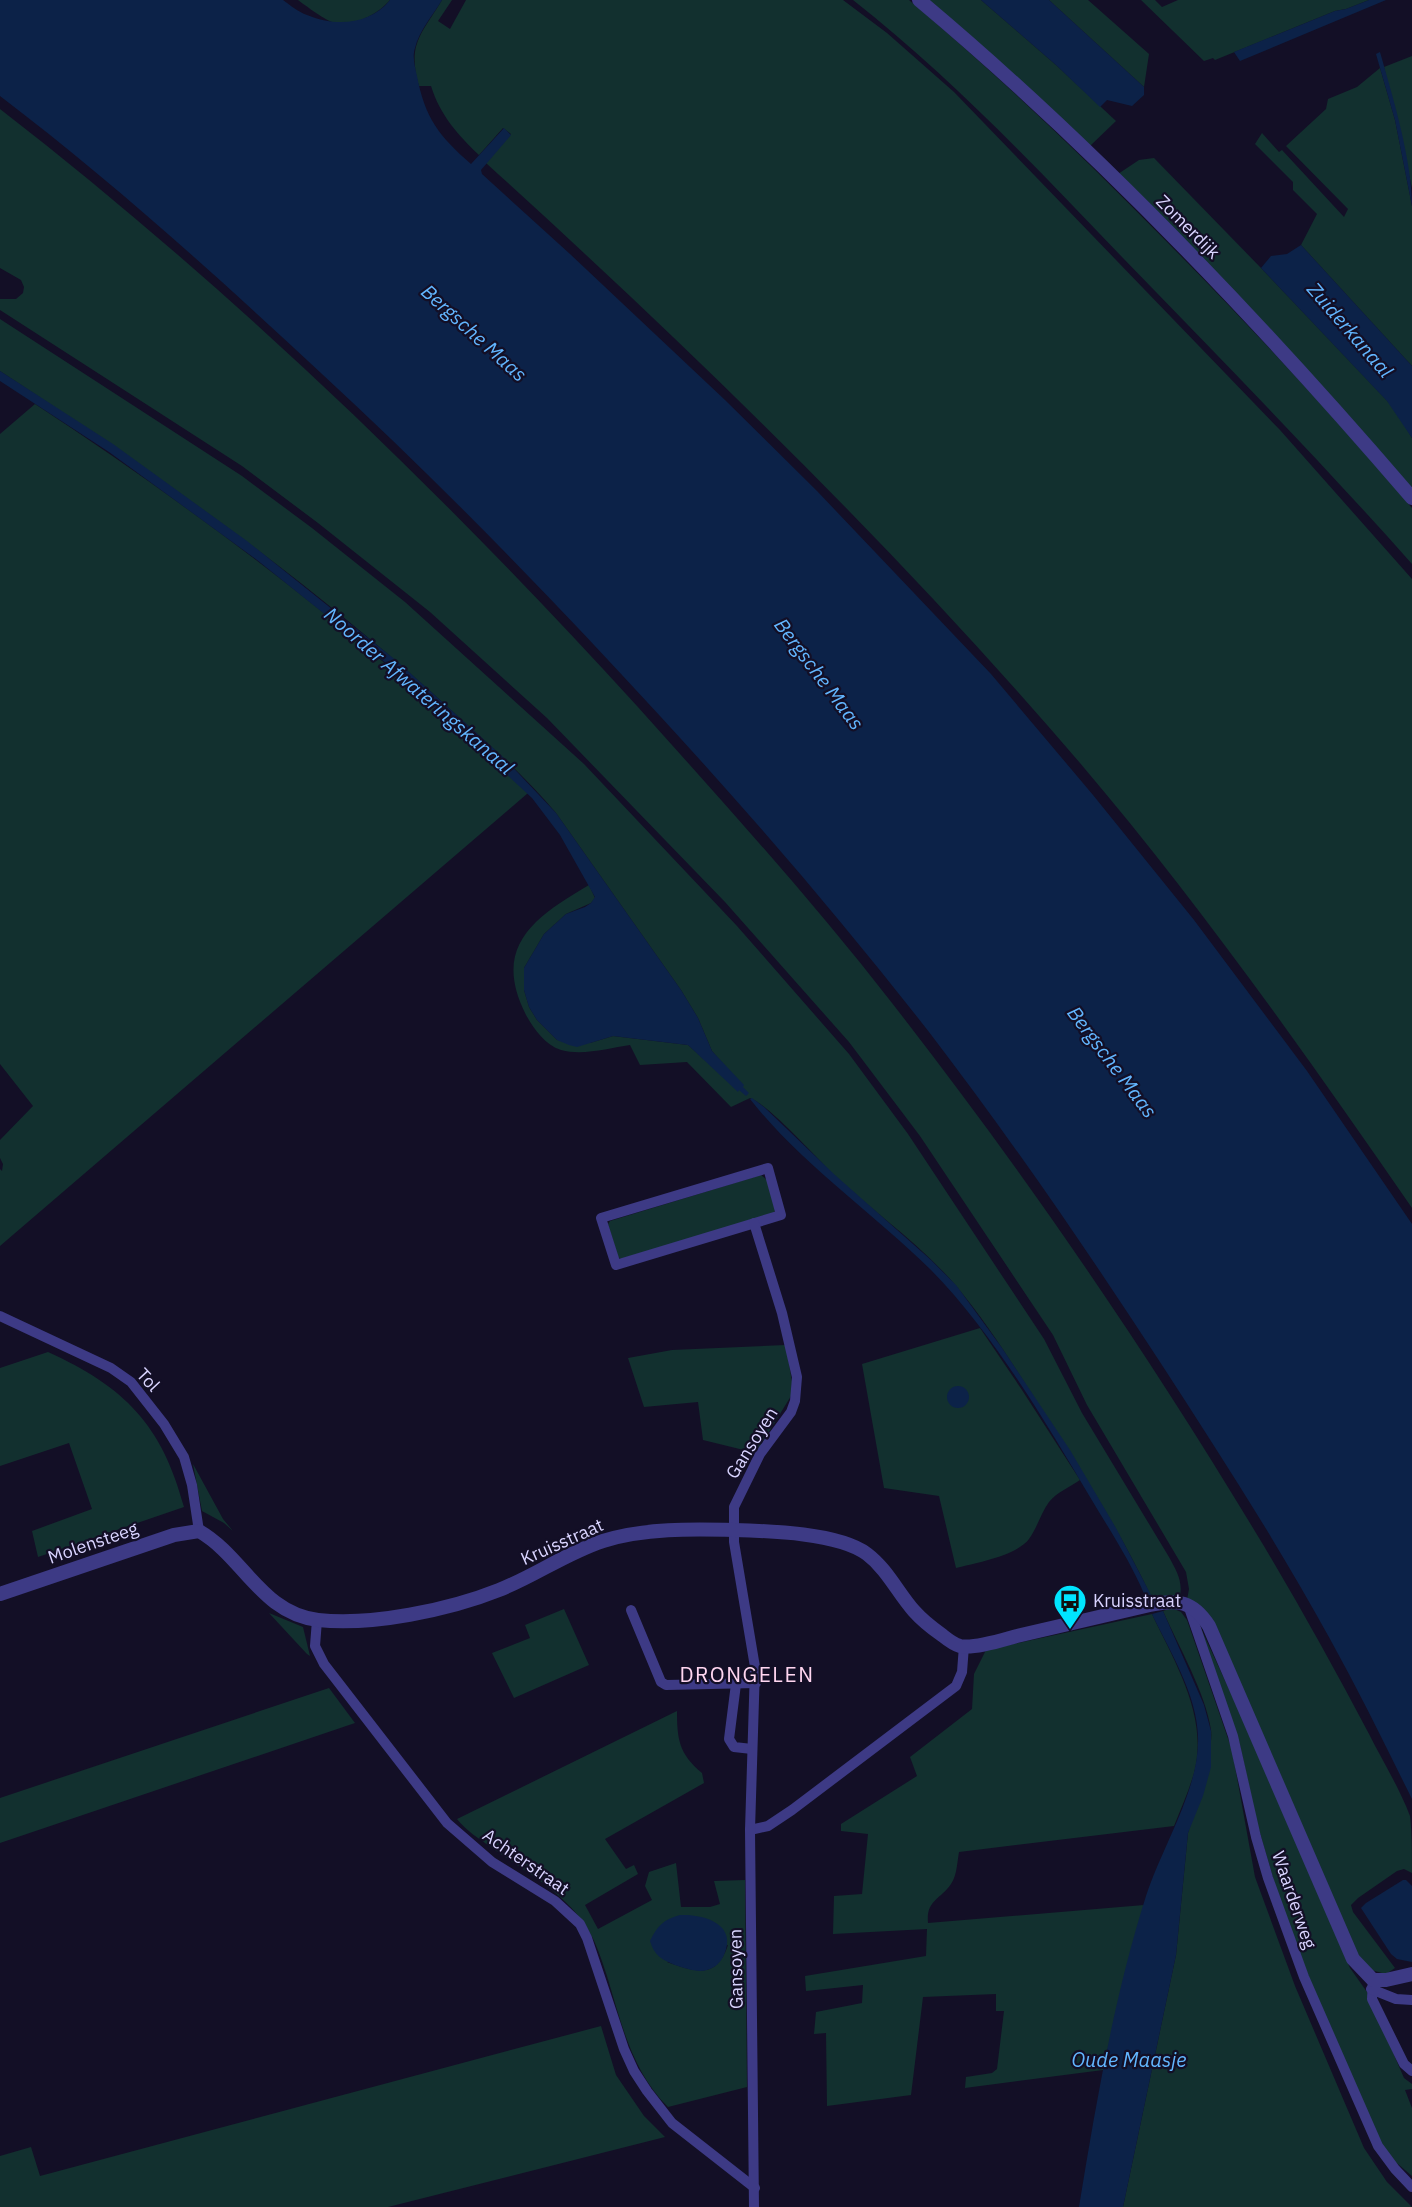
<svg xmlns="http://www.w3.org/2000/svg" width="1412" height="2207" viewBox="0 0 1412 2207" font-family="'IBM Plex Sans',sans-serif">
<rect width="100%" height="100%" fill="#130f26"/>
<g fill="#12302f" fill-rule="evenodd">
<path d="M298,0h92c-12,14 -36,27 -55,23 -9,-2 -29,-17 -37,-23z"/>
<path d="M442,0h10l-14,21 12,8 16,-29h377l44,33 67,59 326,338 132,149v629c-105,-152 -212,-304 -332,-445 -183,-214 -386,-411 -594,-600l25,-29 -8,-6 -24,27c-21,-20 -39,-40 -48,-69h-12c-12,-42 2,-51 23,-86z"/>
<path d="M853,0h56c90,76 175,157 258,242 85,86 167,174 245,266v56c-94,-106 -192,-206 -290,-307 -86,-90 -171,-180 -269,-257z"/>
<path d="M924,0h57l75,65 60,56 -26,25z"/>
<path d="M1049,0h39l61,54 -5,33z"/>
<path d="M1141,0h14l7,7 16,-7h191l-23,9 -11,2 -120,49 -2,-2 -9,3z"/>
<path d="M1412,56v132l-28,-121z"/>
<path d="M1380,68l15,52 17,86v160l-111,-121 16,-31 -24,-24v-8l-38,-38 7,-11 17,19 3,-2 62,67 4,-8 -62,-63 40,-37 2,-10 29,-12z"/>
<path d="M0,109c231,179 441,382 637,597 87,97 175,194 255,297 132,169 253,346 364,530 40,66 77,133 113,201 13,26 31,55 41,82 2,17 2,39 2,57l-8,-4 -7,2 -39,27 -7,7 2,7 42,56 -9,6 -15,-4 -10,-8 -110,-244 -64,-118 2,-11 -3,-17 -99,-167 -34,-70 -133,-199 -71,-94 -124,-140 -178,-184 -117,-106 -112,-89 -76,-57 -242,-156v-11h16l7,-6 1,-6 -3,-7 -21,-12z"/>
<path d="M1154,158l107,110 134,141 17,29v52l-294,-316 21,-14z"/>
<path d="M0,319l242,157 70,52 93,74 179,162 153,162 112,128 59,80 136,205 38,74 87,144c7,13 14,24 11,39l-29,6 -4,-6 3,-2c-32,-67 -72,-129 -113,-192 -25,-39 -50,-79 -80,-115 -36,-43 -84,-75 -124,-113 -18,-18 -64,-69 -83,-76l-19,9 -44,-45 -47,3 -10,-20c-21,3 -47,11 -69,5 -16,-5 -27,-21 -35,-35 -35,-69 9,-98 63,-130l6,13 -4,5 -25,11 -22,20 -20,34v22l5,17 8,13 20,20 33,3 23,-7 75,9 50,45 5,-3 -31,-36 -14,-33 -17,-28 -125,-177c-35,-42 -77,-77 -117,-114 -136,-123 -286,-228 -439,-328z"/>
<path d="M35,404c175,115 343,243 493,389l-528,453v-77l2,2 1,-7 -3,-6v-18l33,-34 -33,-42v-630z"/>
<path d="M761,1175l6,5 8,30 -1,3 -153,46 -3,-2 -10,-33 2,-3z"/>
<path d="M980,1328l42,62 58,90c-10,7 -23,12 -31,22 -8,11 -12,26 -20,37 -13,17 -53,24 -73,29l-17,-72 -55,-8 -22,-124z"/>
<path d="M786,1345l6,37 -1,14 -35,57 -53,-13 -5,-38 -54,5 -16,-49 44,-8z"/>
<path d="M48,1352c77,35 114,73 136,155l-146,50 -6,-26 60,-22 -23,-66 -69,23v-98z"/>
<path d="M193,1464l30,55 10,12 -9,-8 -22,-12z"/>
<path d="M1172,1608l9,4 6,8 45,130 23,127 40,109 69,162 23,34 25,25h-289l53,-252 12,-122c7,-20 26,-84 23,-103 -5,-36 -33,-85 -48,-119z"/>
<path d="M564,1609l25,56 -75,33 -22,-45 38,-15 -5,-13z"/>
<path d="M269,1613l34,14 7,29 -3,-2z"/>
<path d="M1152,1614c23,49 57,103 42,159 -5,18 -13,35 -20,53l-215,26c-2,11 -2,23 -8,32 -11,16 -25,16 -23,39l216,-18 -19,68 -22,97 -138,18 1,-11 26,-4 5,-4 7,-58h-8v-17l-73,3 -12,98 -84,11 -1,-73 -12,1 2,-22 46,-9 1,-18 -57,6 -1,-15 121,-20 1,-27 -94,5 1,-38 28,-2 6,-60 -27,-3v-7l76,-48 -7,-19 62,-48 2,-35 12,-24z"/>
<path d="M1199,1624l40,87 111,257 17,24 37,86 8,6v5l-7,1 7,18v68l-20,-17 -10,-14 -63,-140 -42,-114 -20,-68 -17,-78z"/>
<path d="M329,1688l26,35 -355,120v-45z"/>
<path d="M677,1711c0,28 2,43 25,62l2,10 -99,56 21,30 8,-4 4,9 -53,31 13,24 54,-29 -7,-14 4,-14 27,-9 5,44h29l10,-3 -6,-23 31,-1 2,207 -79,20c-36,-35 -47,-85 -61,-131 -6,-18 -12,-38 -24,-54 -23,-32 -59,-51 -91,-74 -12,-9 -26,-17 -35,-29zM728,1945c-12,35 -32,27 -61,17z"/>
<path d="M601,2026l15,49 28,41 21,21 -277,70h-388v-51l31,-9 9,29z"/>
</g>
<g fill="#0c2248">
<path d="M0,0h283c7,5 15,12 24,15 28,12 63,10 83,-15h52c-9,15 -23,31 -27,48 -3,9 0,19 2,28 8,42 22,60 54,88l33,-36 7,7 -30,35 1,4 88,80 155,146 92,91 174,183 102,121 101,125 113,151 105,153v575c-27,-54 -53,-108 -82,-160 -52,-95 -111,-186 -170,-277 -73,-112 -149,-223 -231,-330 -85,-109 -175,-214 -269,-316 -108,-118 -220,-233 -338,-342 -104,-97 -209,-192 -322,-278z"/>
<path d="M981,0h68l95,87v8l-12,11 -25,-6 -7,7 -44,-42z"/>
<path d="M1369,0h17l-146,61 -6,-9 101,-41 11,-2z"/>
<path d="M1380,52c13,46 32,108 32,154l-17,-86 -19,-66z"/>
<path d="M1301,245l111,121v72l-25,-37 -126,-133 10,-12 16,-2z"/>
<path d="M0,371l113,73 134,97 151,121 105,95 53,56 125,177 17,28 14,33 32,34 -1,2 6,6 -3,3 -7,-6 -1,2 -50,-47 -75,-9 -36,11 -8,-2 -12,-5 -20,-20 -8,-13 -5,-17v-22l20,-34 22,-20 19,-7 6,-4 4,-6 -35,-62 -28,-37 -140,-130 -135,-108 -148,-108 -109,-71z"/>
<path d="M752,1098l12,9 71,68 96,85 25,25 46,63 68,102 46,78 35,67 -6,1c-14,-34 -36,-67 -55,-99 -45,-76 -97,-164 -159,-227 -59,-58 -131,-107 -181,-171z"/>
<circle cx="958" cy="1397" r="11"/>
<path d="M1163,1611l41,94 7,26v36l-8,29 -15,37 -12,122 -53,252h-44c17,-104 35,-210 67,-311 16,-49 54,-108 52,-159 -1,-43 -28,-85 -46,-123z"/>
<path d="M1403,1880h3l6,6v76l-15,-3 -6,-5 -30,-46 5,-5z"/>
<path d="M680,1915c24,-1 58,9 44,40 -3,7 -9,13 -17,15 -10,3 -22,-2 -32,-5 -13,-5 -21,-10 -25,-24 7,-15 14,-22 30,-26z"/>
</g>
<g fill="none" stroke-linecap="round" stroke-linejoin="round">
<g stroke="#3d3a85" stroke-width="10">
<path d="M768,1168l13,47 -165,50 -15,-47z"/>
<path d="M0,1316l111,52 20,14 33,42 20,33 8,28 7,46"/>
<path d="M1188,1605l45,131 23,101 12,41 36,99 74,169 17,23 17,18"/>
<path d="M631,1610l30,72 5,3 90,-2"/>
<path d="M317,1620l-2,26 9,18 123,159 45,39 63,39 25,23 7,14 37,111 10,22 13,20 25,32 83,65"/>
<path d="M736,1684l-7,55 5,8 18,2"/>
<path d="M750,1830l18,-4 24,-16 164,-124 6,-14 2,-26"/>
<path d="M1373,1980l-1,19 32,65 8,7"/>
<path d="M1371,1989l25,10 16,1"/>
<path d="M754,2207l-4,-377 5,-163 -21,-125v-35l26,-53 31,-42 4,-11 2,-24 -15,-64 -28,-90"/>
</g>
<g stroke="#3d3a85" stroke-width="14">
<path d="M919,0c178,149 342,322 493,498"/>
<path d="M0,1594l174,-59 25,-4c45,26 62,82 119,89 53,6 131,-10 181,-30 36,-14 67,-37 104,-49 41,-13 89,-12 131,-11 36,1 105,3 133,24 20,15 31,39 47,57 8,9 18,17 28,24 5,4 11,9 18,11 14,3 42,-6 57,-10 44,-10 89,-21 133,-31 28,-6 43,-4 59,21l144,333 20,21h13l26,-6"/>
</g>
</g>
<defs>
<symbol id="bus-pin" viewBox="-11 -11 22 30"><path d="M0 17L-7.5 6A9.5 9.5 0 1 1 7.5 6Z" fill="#00e5ff" stroke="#130f26"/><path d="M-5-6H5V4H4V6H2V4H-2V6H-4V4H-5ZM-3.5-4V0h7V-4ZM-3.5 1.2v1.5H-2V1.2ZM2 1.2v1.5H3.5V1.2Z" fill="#111"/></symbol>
</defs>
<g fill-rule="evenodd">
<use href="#bus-pin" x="1051" y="1582" width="38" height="52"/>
</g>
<g text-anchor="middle" stroke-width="4.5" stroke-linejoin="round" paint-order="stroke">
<g font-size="18" fill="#d9d4ff" stroke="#130f26">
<text transform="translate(1188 227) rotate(45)" y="6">Zomerdijk</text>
<text transform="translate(148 1380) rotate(47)" y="6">Tol</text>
<text transform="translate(752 1443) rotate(-58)" y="6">Gansoyen</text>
<text transform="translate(562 1542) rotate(-24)" y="6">Kruisstraat</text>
<text transform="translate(93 1543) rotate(-19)" y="6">Molensteeg</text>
<text transform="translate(526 1862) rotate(35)" y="6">Achterstraat</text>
<text transform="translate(1294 1900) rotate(71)" y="6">Waarderweg</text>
<text transform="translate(736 1969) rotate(-91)" y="6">Gansoyen</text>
</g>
<g font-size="18" fill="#d9d4ff" stroke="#130f26" text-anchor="start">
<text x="1093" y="1607">Kruisstraat</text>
</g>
<g font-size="20" font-style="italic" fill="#62b6ff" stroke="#130f26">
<text transform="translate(1350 330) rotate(49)" y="7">Zuiderkanaal</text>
<text transform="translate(474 333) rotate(42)" y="7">Bergsche Maas</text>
<text transform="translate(819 674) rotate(53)" y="7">Bergsche Maas</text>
<text transform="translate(419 691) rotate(41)" y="7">Noorder Afwateringskanaal</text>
<text transform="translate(1112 1062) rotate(53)" y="7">Bergsche Maas</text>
<text x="1129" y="2067">Oude Maasje</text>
</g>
<g font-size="21" letter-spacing="1.5" fill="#ffd6f0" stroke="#130f26">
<text x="747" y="1682">DRONGELEN</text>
</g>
</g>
</svg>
